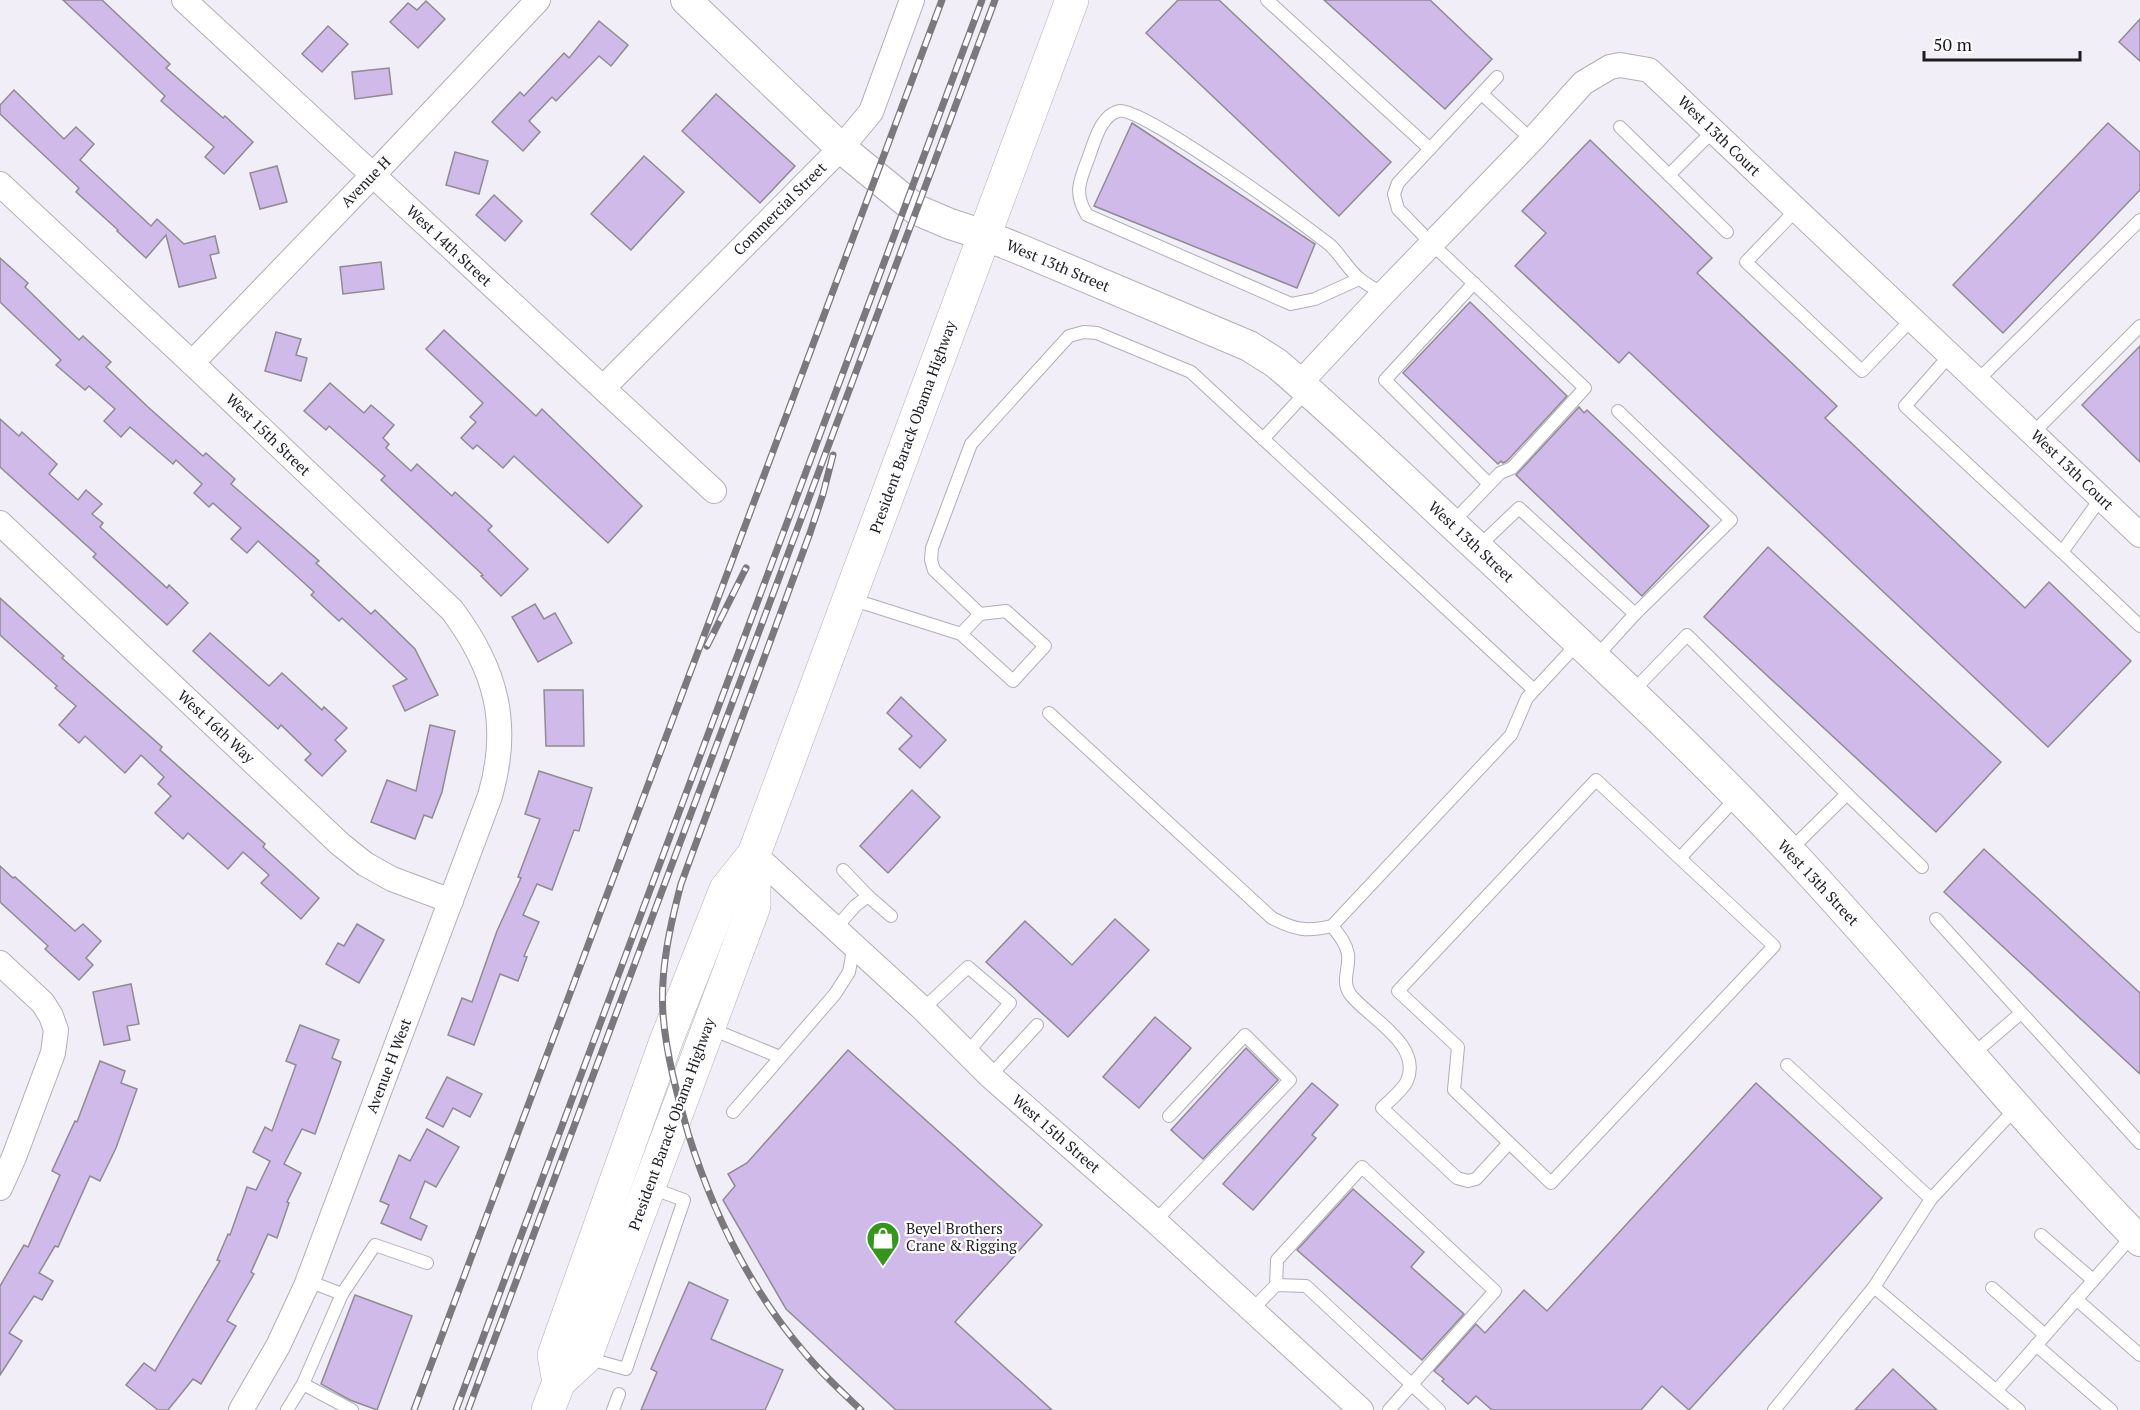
<svg xmlns="http://www.w3.org/2000/svg" width="2140" height="1410" viewBox="0 0 2140 1410" font-family="'PT Serif',serif">
<rect width="100%" height="100%" fill="#f2eef7"/>
<g fill="#d0baea" stroke="#8e8b93" stroke-width="1.5">
<path d="M63,0h39l68,64 -4,4 57,50 2,-2 28,26 -29,32 -19,-17 9,-10 -53,-46 4,-5z"/>
<path d="M1178,0h41l172,162 -52,54 -193,-183z"/>
<path d="M1324,0h106l62,59 -47,50z"/>
<path d="M426,1l19,18 -27,29 -28,-26 18,-19 9,7z"/>
<path d="M2140,19v42l-21,-19z"/>
<path d="M599,21l29,24 -17,21 -12,-10 -43,45 -4,-4 -23,24 11,11 -17,19 -31,-29 28,-30 4,4 40,-43 5,5z"/>
<path d="M328,26l20,18 -26,28 -20,-18z"/>
<path d="M389,68l3,26 -37,5 -3,-27z"/>
<path d="M14,90l50,49 12,-12 18,17 -14,16 71,66 6,-7 27,25 31,-8 4,17 -9,2 6,23 -37,9 -13,-52 -20,23 -29,-27 1,-1 -42,-38 3,-4 -79,-74v-9z"/>
<path d="M716,94l79,72 -35,37 -78,-72z"/>
<path d="M1132,123l183,121 -18,44 -203,-82z"/>
<path d="M2108,123l32,29v38l-137,143 -50,-48z"/>
<path d="M1590,140l122,118 -15,15 140,133 -12,12 200,190 24,-26 82,79 -83,86 -419,-395 -10,11 -104,-97 31,-33 -24,-22z"/>
<path d="M455,152l33,9 -9,33 -33,-9z"/>
<path d="M644,156l40,36 -53,58 -40,-36z"/>
<path d="M277,166l10,36 -27,7 -10,-36z"/>
<path d="M494,195l28,26 -17,20 -29,-26z"/>
<path d="M0,258l28,25 -3,4 54,53 4,-4 28,26 -5,5 42,40 55,49 3,-3 29,26 -4,5 88,77 -3,2 55,51 4,-4 40,39 23,46 -33,16 -12,-25 14,-7 -65,-61 -3,3 -28,-26 3,-3 -56,-51 -11,12 -16,-14 10,-11 -28,-25 -4,4 -15,-14 8,-9 -26,-24 -3,4 -43,-37 -9,10 -17,-16 11,-12 -26,-23 -4,4 -29,-25 5,-5 -61,-58z"/>
<path d="M381,262l3,27 -41,5 -3,-27z"/>
<path d="M1470,302l97,94 -60,65 -4,2 -2,-2 -3,3 -95,-91z"/>
<path d="M444,330l92,86 6,-7 100,97 -34,37 -94,-87 -11,12 -26,-23 -4,4 -12,-11 15,-16 -6,-5 13,-14 -57,-54z"/>
<path d="M276,332l25,7 -5,16 11,3 -6,23 -36,-10z"/>
<path d="M2140,346v116l-58,-57z"/>
<path d="M330,383l34,30 7,-8 23,20 -11,13 6,6 -3,4 25,23 6,-7 35,32 3,-4 37,34 -4,4 40,39 -27,27 -20,-20 2,-1 -102,-95 4,-4 -56,-50 -3,4 -22,-19z"/>
<path d="M1579,407l5,6 3,-3 122,116 -67,70 -126,-121z"/>
<path d="M0,419l19,17 3,-4 35,32 -8,10 29,26 8,-10 16,14 -10,10 11,9 -3,4 67,61 2,-3 19,18 -21,22 -74,-68 3,-3 -96,-87z"/>
<path d="M1768,547l233,215 -65,70 -232,-215z"/>
<path d="M0,598l64,58 -2,2 100,89 -2,3 105,94 -2,3 56,51 -18,21 -40,-36 8,-8 -26,-23 -15,17 -40,-36 -5,6 -28,-26 16,-17 -13,-12 6,-7 -23,-22 -16,18 -40,-37 -6,7 -20,-18 17,-19 -21,-18 2,-2 -57,-51z"/>
<path d="M535,604l9,15 11,-6 17,30 -34,19 -26,-45z"/>
<path d="M210,633l59,53 13,-13 40,37 2,-3 23,21 -12,12 11,11 -24,25 -17,-16 6,-6 -30,-29 -3,4 -85,-78z"/>
<path d="M544,690h39l1,56h-38z"/>
<path d="M901,697l45,43 -26,28 -21,-19 13,-13 -25,-23z"/>
<path d="M430,725l25,6 -13,61 -10,26 -8,-3 -9,24 -44,-17 16,-42 29,11z"/>
<path d="M539,771l53,17 -13,43 -5,-1 -22,60 -15,-6 -14,31 16,7 -15,34 3,1 -9,24 -18,-7 -26,71 -26,-10 14,-37 10,4 25,-71 24,-53 -3,-1 22,-58 -15,-5z"/>
<path d="M912,790l28,27 -52,56 -28,-27z"/>
<path d="M1984,849l156,144v81l-196,-182z"/>
<path d="M0,866l13,12 2,-1 60,54 8,-7 18,17 -15,17 7,7 -14,15 -34,-31 3,-3 -48,-44z"/>
<path d="M1115,919l34,31 -81,87 -82,-75 39,-41 47,44z"/>
<path d="M357,924l27,16 -25,43 -33,-19 12,-21 6,3z"/>
<path d="M131,984l8,40 -12,2 3,14 -26,5 -11,-53z"/>
<path d="M1155,1017l36,31 -52,60 -36,-31z"/>
<path d="M300,1025l39,15 -7,18 9,4 -26,72 -13,-5 -18,35 17,9 -14,29 2,1 -12,35 -9,-4 -17,38 3,2 -27,47 9,5 -35,58 -8,-5 -25,31h-10l-32,-25 18,-22 11,8 65,-110 -3,-1 11,-26 2,1 17,-48 9,3 14,-29 -17,-9 12,-25 7,4 24,-66 -10,-4z"/>
<path d="M1246,1048l32,32 -75,79 -32,-29z"/>
<path d="M848,1050l194,175 -87,97 97,88h-156l-110,-101 -63,-109 12,-14 -7,-12 19,-11z"/>
<path d="M100,1061l25,10 -4,12 16,6 -21,59 -16,33 -10,-5 -32,71 -3,-1 -16,27 14,8 -11,19 -8,-4 -25,37 13,8 -22,34v-89l24,-41 4,2 32,-72 -8,-4 23,-50 2,1z"/>
<path d="M447,1077l35,17 -12,23 -17,-9 -10,19 -17,-9z"/>
<path d="M1312,1083l26,22 -26,30 4,3 -63,72 -30,-26z"/>
<path d="M1756,1083l126,115 -193,212 -27,-24 -21,24h-149l-16,-14 -8,8 -26,-23 2,-2 -10,-8 42,-47 9,9 39,-43 23,21z"/>
<path d="M427,1129l32,18 -23,40 -11,-6 -15,37 17,8 -6,14 -40,-17 8,-18 -9,-4 19,-46 11,6z"/>
<path d="M1353,1189l71,63 -13,15 53,47 -42,46 -125,-110z"/>
<path d="M689,1282l39,18 -17,39 72,31 -18,40h-124l16,-38 -6,-3z"/>
<path d="M355,1295l57,21 -35,94 -27,-10 -29,-16z"/>
<path d="M1893,1369l44,41h-82z"/>
</g>
<g fill="none" stroke-linecap="round" stroke-linejoin="round">
<defs>
<g id="service">
<path d="M1267,0l163,149"/>
<path d="M1482,94l50,46"/>
<path d="M1620,127l107,105"/>
<path d="M1669,175l44,-44"/>
<path d="M1796,210l-50,52 116,109 50,-52"/>
<path d="M1359,279l-44,20 -24,5 -204,-89c-13,-21 -8,-33 1,-56 6,-15 12,-44 31,-48 23,-5 184,113 211,134 11,10 18,25 30,34 7,6 16,10 23,15"/>
<path d="M1474,283l-89,97 104,104"/>
<path d="M1950,355l-45,51 157,146"/>
<path d="M1977,381l163,-161"/>
<path d="M2033,433l107,-107"/>
<path d="M1263,439l44,-48"/>
<path d="M2101,498l-39,54 78,74"/>
<path d="M1452,523l48,-50 12,-5 73,-80 -152,-143 -35,-36 -4,-15 4,-11 99,-106"/>
<path d="M1478,547l41,-39 116,106"/>
<path d="M851,599l110,35 19,-20 26,-3 39,35 -32,35 -52,-47"/>
<path d="M980,614l-46,-44 -3,-10 1,-12 39,-104 98,-108 15,-4 13,1 94,39 343,318"/>
<path d="M1595,658l40,-44 96,-94 -113,-109"/>
<path d="M1632,692l55,-57 160,159 -57,56"/>
<path d="M1049,713l223,205c23,12 35,14 60,8l179,-191 16,-37 51,-55"/>
<path d="M1596,780l178,166 -223,237 -97,-93 4,-43 -60,-56z"/>
<path d="M1847,794l75,73"/>
<path d="M1680,858l57,-61"/>
<path d="M843,870l25,26"/>
<path d="M1936,919l204,224"/>
<path d="M1332,926c7,9 14,17 16,28 2,14 -7,27 2,40 17,23 73,50 57,87 -4,9 -17,19 -25,27l75,70 11,3 8,-2 33,-36"/>
<path d="M835,929l20,-23 13,-10 23,20"/>
<path d="M923,1009l45,-42 42,36 -43,50"/>
<path d="M709,1028l71,29"/>
<path d="M1972,1055l49,-42"/>
<path d="M1787,1065l144,134 85,-91"/>
<path d="M990,1076l47,-51"/>
<path d="M733,1112l102,-118 14,-22 5,-27"/>
<path d="M1155,1221l135,-141 -45,-45 -76,81"/>
<path d="M2041,1235l52,45"/>
<path d="M308,1281l34,13 33,-49 52,18"/>
<path d="M1276,1285l1,-25 85,-93 133,124 -106,119"/>
<path d="M1874,1287l145,123"/>
<path d="M1992,1288l53,47"/>
<path d="M2076,1299l64,56"/>
<path d="M1252,1310l24,-25 30,1 133,124"/>
<path d="M2036,1345l75,65"/>
<path d="M586,1358l40,11 58,-169 -33,-12"/>
<path d="M303,1384l49,26"/>
<path d="M1997,1390l136,-155"/>
<path d="M287,1410l16,-26 39,-90"/>
<path d="M613,1410l6,-16"/>
<path d="M1774,1410l100,-123 57,-88"/>
</g>
<g id="minor">
<path d="M184,0l530,491"/>
<path d="M0,184l192,179 260,247c44,59 59,114 38,186l-184,490 -28,60 -37,64"/>
<path d="M192,363l181,-188 165,-175"/>
<path d="M1300,383l83,-89 149,-154 51,-57 27,-16 10,-2 29,5 491,465"/>
<path d="M603,388l238,-240 30,-36 41,-112"/>
<path d="M0,523l340,321 25,20 27,15 59,22"/>
<path d="M754,854l169,155 67,67 165,145 206,189"/>
<path d="M0,963l43,40 8,13 5,14 -3,23 -39,104 -14,31"/>
</g>
<path id="tertiary" d="M686,0l155,148 66,54 10,8 33,14 34,11 35,14 230,97 27,17c74,63 143,131 215,197 105,99 212,197 310,303 115,124 221,257 339,378"/>
<g id="secondary">
<path d="M559,1382l-5,-27 112,-314 60,-152 28,-35 318,-854"/>
<path d="M548,1410l11,-28 26,-24 169,-452v-52"/>
</g>
</defs>
<use href="#service" stroke="#b1aeb6" stroke-width="14"/>
<use href="#minor" stroke="#b1aeb6" stroke-width="26"/>
<use href="#tertiary" stroke="#b1aeb6" stroke-width="32"/>
<use href="#secondary" stroke="#b1aeb6" stroke-width="34"/>
<use href="#service" stroke="#fff" stroke-width="12"/>
<use href="#minor" stroke="#fff" stroke-width="24"/>
<use href="#tertiary" stroke="#fff" stroke-width="30"/>
<use href="#secondary" stroke="#fff" stroke-width="33"/>
<defs>
<g id="rail">
<path d="M833,455l-10,39 -13,39 -129,351c-11,42 -21,86 -18,130 3,40 14,80 25,119 25,80 61,155 116,219 17,21 37,39 57,58"/>
<path d="M707,646l39,-78"/>
<path d="M414,1410l528,-1410"/>
<path d="M456,1410l526,-1410"/>
<path d="M468,1410l527,-1410"/>
</g>
</defs>
<use href="#rail" stroke="#7b787e" stroke-width="7"/>
<use href="#rail" stroke="#fefdff" stroke-width="4.5" stroke-dasharray="14" stroke-linecap="butt"/>
</g>
<defs>
<symbol id="shop-pin" viewBox="-11 -11 22 30"><path d="M0 17L-7.5 6A9.5 9.5 0 1 1 7.5 6Z" fill="#34971a" stroke="#fefdff"/><path d="M-5-2.5h2.3a2.7 3.5 0 0 1 5.4 0H5L5.5 6h-11ZM-1.5-2.5h3a1.5 2.3 0 0 0-3 0Z" fill="#fff"/></symbol>
</defs>
<g fill-rule="evenodd">
<use href="#shop-pin" x="864" y="1219" width="38" height="52"/>
</g>
<g text-anchor="middle" stroke-width="4.5" stroke-linejoin="round" paint-order="stroke">
<g font-size="15" fill="#1d1c1f" stroke="#fefdff">
<text transform="translate(1719 136) rotate(44)" y="5">West 13th Court</text>
<text transform="translate(366 182) rotate(-46)" y="5">Avenue H</text>
<text transform="translate(780 209) rotate(-45)" y="5">Commercial Street</text>
<text transform="translate(449 246) rotate(43)" y="5">West 14th Street</text>
<text transform="translate(1058 266) rotate(23)" y="5">West 13th Street</text>
<text transform="translate(913 427) rotate(-70)" y="5">President Barack Obama Highway</text>
<text transform="translate(268 435) rotate(44)" y="5">West 15th Street</text>
<text transform="translate(2072 470) rotate(44)" y="5">West 13th Court</text>
<text transform="translate(1471 542) rotate(43)" y="5">West 13th Street</text>
<text transform="translate(216 727) rotate(43)" y="5">West 16th Way</text>
<text transform="translate(1818 883) rotate(47)" y="5">West 13th Street</text>
<text transform="translate(389 1066) rotate(-69)" y="5">Avenue H West</text>
<text transform="translate(672 1124) rotate(-70)" y="5">President Barack Obama Highway</text>
<text transform="translate(1056 1134) rotate(41)" y="5">West 15th Street</text>
</g>
<g font-size="15" fill="#1d1c1f" stroke="#fefdff" text-anchor="start">
<text x="906" y="1234">Beyel Brothers<tspan x="906" dy="17">Crane &amp; Rigging</tspan></text>
</g>
</g>
<path d="M1924 51v9h156v-9" fill="none" stroke="#1d1c1f" stroke-width="3"/>
<text x="1933" y="51" font-size="18" fill="#1d1c1f" stroke="#fefdff" stroke-width="4.5" paint-order="stroke">50 m</text>
</svg>
